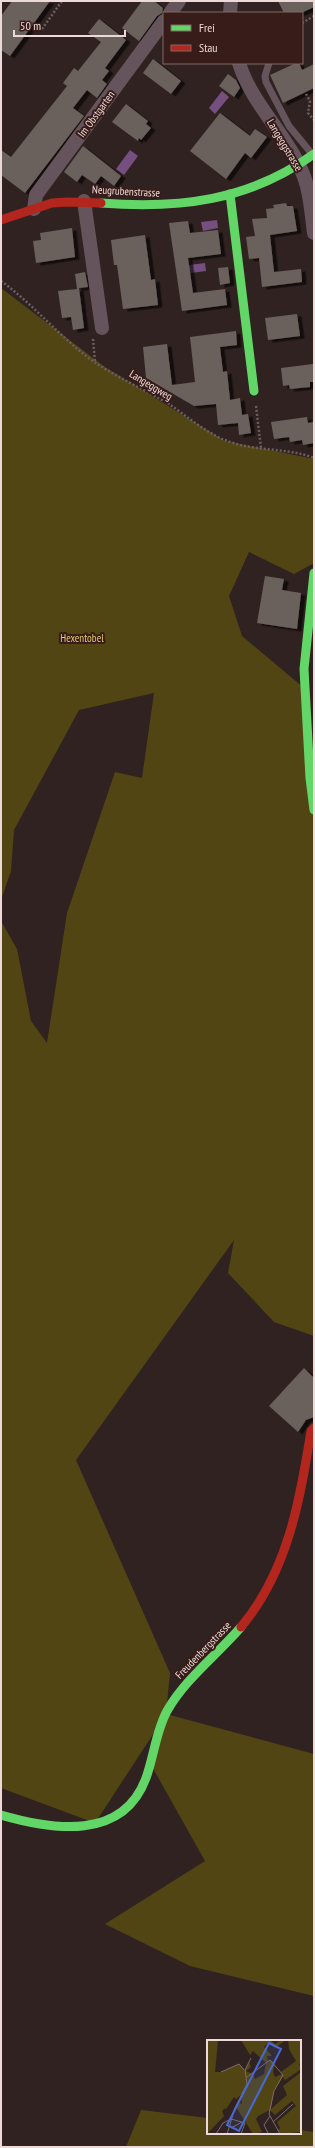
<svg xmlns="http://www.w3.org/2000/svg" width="315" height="2148" viewBox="0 0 315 2148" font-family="'PT Sans Narrow',sans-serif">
<defs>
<filter id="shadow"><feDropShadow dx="4.5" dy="2.5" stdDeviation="0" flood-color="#0009"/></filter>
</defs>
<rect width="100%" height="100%" fill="#302220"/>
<g fill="#524514">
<path d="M1,288l104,79 120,74 89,18v104l-20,11 -45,-22 -20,44 13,40 62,52 10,89v559l-40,-14 -46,-49 6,-33 -158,220 94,213 -4,41 148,40v242l-124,-30 -85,-42 100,-63 -55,-98 15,-47 -70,107 -94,-35v-867l16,28 14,72 16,22 20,-130 48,-141 27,6 12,-85 -75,17 -65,120 -3,41 -10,29z"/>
<path d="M141,2110l67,8v15h92v-3l14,2v15h-188z"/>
</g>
<g fill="#764f81">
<path d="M222,91l7,6 -14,17 -6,-6z"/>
<path d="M130,150l8,6 -14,19 -8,-6z"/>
<path d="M217,220l1,8 -15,3 -2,-9z"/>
<path d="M205,263l1,8 -23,3 -1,-8z"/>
</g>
<g fill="#6b605b" filter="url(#shadow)">
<path d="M12,1h38l-40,55 -9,-6v-34z"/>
<path d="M142,1h12l9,7 -1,5 -5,3 -18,25 -17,-13z"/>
<path d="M278,1h36v6l-13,6h-17z"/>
<path d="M99,19l27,21 -21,28 4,3 -7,9 5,4 -10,14 -10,-8 -14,18 11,8 -59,77 -24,-18v-25l10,7 56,-71 -4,-3 11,-15 4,3 23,-29 -13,-9z"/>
<path d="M153,59l28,22 -10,13 -28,-21z"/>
<path d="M296,63h3l3,7 12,-6v24l-31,15 -13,-28z"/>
<path d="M228,74l8,6 4,8 -6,9 -15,-11z"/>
<path d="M126,104l22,17 -2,3 5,4 -10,12 -2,-2 -1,3 -26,-19z"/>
<path d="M220,113l30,23 5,-7 12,8 -16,21 -6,-5 -19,26 -36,-28z"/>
<path d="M83,146l38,30 -7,10 -13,-10 -6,8 -13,-9 -5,7 -13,-10z"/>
<path d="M286,203l1,3h6l4,25 -27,4 4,37 27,-3 1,13 -40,5 -3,-29 -10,1 -3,-22 9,-1 -3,-17 15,-1 -1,-9 8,-1 -1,-3z"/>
<path d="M188,221l2,12 28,-3 3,24 -33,4 5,35 32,-4 2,16 -45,6 -13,-88z"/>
<path d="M72,228l3,29 -39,6 -3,-22 8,-1 -1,-7z"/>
<path d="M145,235l6,45 4,-1 3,26 -35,4 -6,-44h-3l-3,-25z"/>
<path d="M228,267l2,16 -10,2 -2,-17z"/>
<path d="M85,272l3,15 -9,1 5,40 -11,2 -2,-13 -9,1 -4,-27 19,-2 -2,-15z"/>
<path d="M297,314l3,22 -32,4 -3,-22z"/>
<path d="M236,331l1,14 -17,2 3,25 4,-1 3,29 10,-2 2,17 6,-1 3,19 -12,2 -1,-12 -20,2 -2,-21 -22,2 -48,-28 -3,-31 24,-3 5,41 23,-3 -5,-45z"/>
<path d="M313,364l1,18h-4v5l-20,2 -1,-4 -6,1 -2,-18z"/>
<path d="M307,417l1,6 6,-1v21l-11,2 -1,-5 -12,2 -1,-5 -15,2 -3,-17z"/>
<path d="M265,576l19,3 -2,11 19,3 -4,36 -40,-6z"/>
<path d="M304,1368l10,10v39l-8,3 -8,12 -29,-26z"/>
</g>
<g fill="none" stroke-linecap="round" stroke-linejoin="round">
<g stroke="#6c5f62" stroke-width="2.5" stroke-dasharray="2 2" stroke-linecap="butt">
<path d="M302,23l12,-7"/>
<path d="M42,29l20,-28"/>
<path d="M306,94l4,7 -2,12 6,7"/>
<path d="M1,281c32,23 57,54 89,78 24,17 53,30 79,45 16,11 39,30 56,36 28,12 61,7 89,18"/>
<path d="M93,339l2,23"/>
<path d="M256,406l5,42"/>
</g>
<path stroke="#65545b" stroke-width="7" d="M269,63l-4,13 1,6 23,44 23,28"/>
<g stroke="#65545b" stroke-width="14">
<path d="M170,13l9,-12"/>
<path d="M230,13l1,-12"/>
<path d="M239,63c12,39 44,68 61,104 10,20 11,44 14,66"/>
<path d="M84,201l18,127"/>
<path d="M34,209l2,-14 128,-174"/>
</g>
<g stroke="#63d668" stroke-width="9">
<path d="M230,194l24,197"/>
<path d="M101,203c78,6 148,-2 213,-49"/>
<path d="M314,573l-10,96 6,109 4,32"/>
<path d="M1,1815c52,15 122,26 145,-37 8,-22 10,-47 21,-67 19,-33 50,-56 74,-84"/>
</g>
<g stroke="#b3261e" stroke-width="9">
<path d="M1,220l51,-17 16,-1 33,1"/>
<path d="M241,1627c47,-56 59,-127 70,-196l3,-3"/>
</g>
</g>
<g text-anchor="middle" stroke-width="4" stroke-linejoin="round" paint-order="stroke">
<g font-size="11" fill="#eddad8" stroke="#371c19">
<text transform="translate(96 114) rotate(-54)" y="4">Im Obstgarten</text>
<text transform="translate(285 145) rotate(59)" y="4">Langeggstrasse</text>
<text transform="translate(126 191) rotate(3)" y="4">Neugrubenstrasse</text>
<text transform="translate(151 385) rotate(31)" y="4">Langeggweg</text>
<text transform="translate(203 1650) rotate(-46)" y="4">Freudenbergstrasse</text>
</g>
<g font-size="11" fill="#e4cc63" stroke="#371c19">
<text x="82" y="642">Hexentobel</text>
</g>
</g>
<g transform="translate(207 2040)">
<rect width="94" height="94" fill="#302220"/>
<path d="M0,0h11l-3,32h5l19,-8 6,6 4,-8 2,5 -5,4 7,3 2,5 9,-5 2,-11 -13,-12 -3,4 -9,-15h29l5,4 6,-4h5l-11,8 -7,-5 -4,4 8,9h-5l1,5 3,-1 4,4 -2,8 2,5 7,-3 -1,-2 15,-11 -7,-12 -1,-9h13v25l-3,-2 3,4v65l-20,2 -3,-4 2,-2 -3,-6 19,-16 -4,-5 -17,14 -5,-5 -12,6 -2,3 6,13 -9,2 -17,-27 2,-4 4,1 -1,-9 -5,4 -2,-2 -8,12 -1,-1 -3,3 2,5 -17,18zM93,30l1,2 -18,14 4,9 -16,14 3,-19 9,-13 2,3z" fill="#524514" fill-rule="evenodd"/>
<path fill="none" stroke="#7c6c6a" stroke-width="1" d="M14,32l18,-8 5,6M40,37l23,-17 13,15 -9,16 -5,23 11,20M66,82l20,-18M24,88l11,-6M61,93l-4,-8 6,-9M9,94l7,-11 8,-4 14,4 -4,11M20,94l8,-26 12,-24 -2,-14 6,-12"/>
<path fill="#476ad8" fill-opacity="0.15" stroke="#476ad8" stroke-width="2" d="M62,3l12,6 -42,82 -12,-6z"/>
<rect width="94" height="94" fill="none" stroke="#eddad8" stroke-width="2"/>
</g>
<rect width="315" height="2148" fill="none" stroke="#eddad8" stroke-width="4"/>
<rect x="163" y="12" width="140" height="52" fill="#371c19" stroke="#806865"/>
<rect x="171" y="25" width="20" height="6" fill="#63d668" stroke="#806865"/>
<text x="199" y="32" font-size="12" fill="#eddad8">Frei</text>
<rect x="171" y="45" width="20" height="6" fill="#b3261e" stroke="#806865"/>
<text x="199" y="52" font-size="12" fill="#eddad8">Stau</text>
<path d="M14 30v6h111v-6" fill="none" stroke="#eddad8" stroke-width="2"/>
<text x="20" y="30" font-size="12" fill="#eddad8" stroke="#371c19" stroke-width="3" paint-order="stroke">50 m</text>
</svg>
